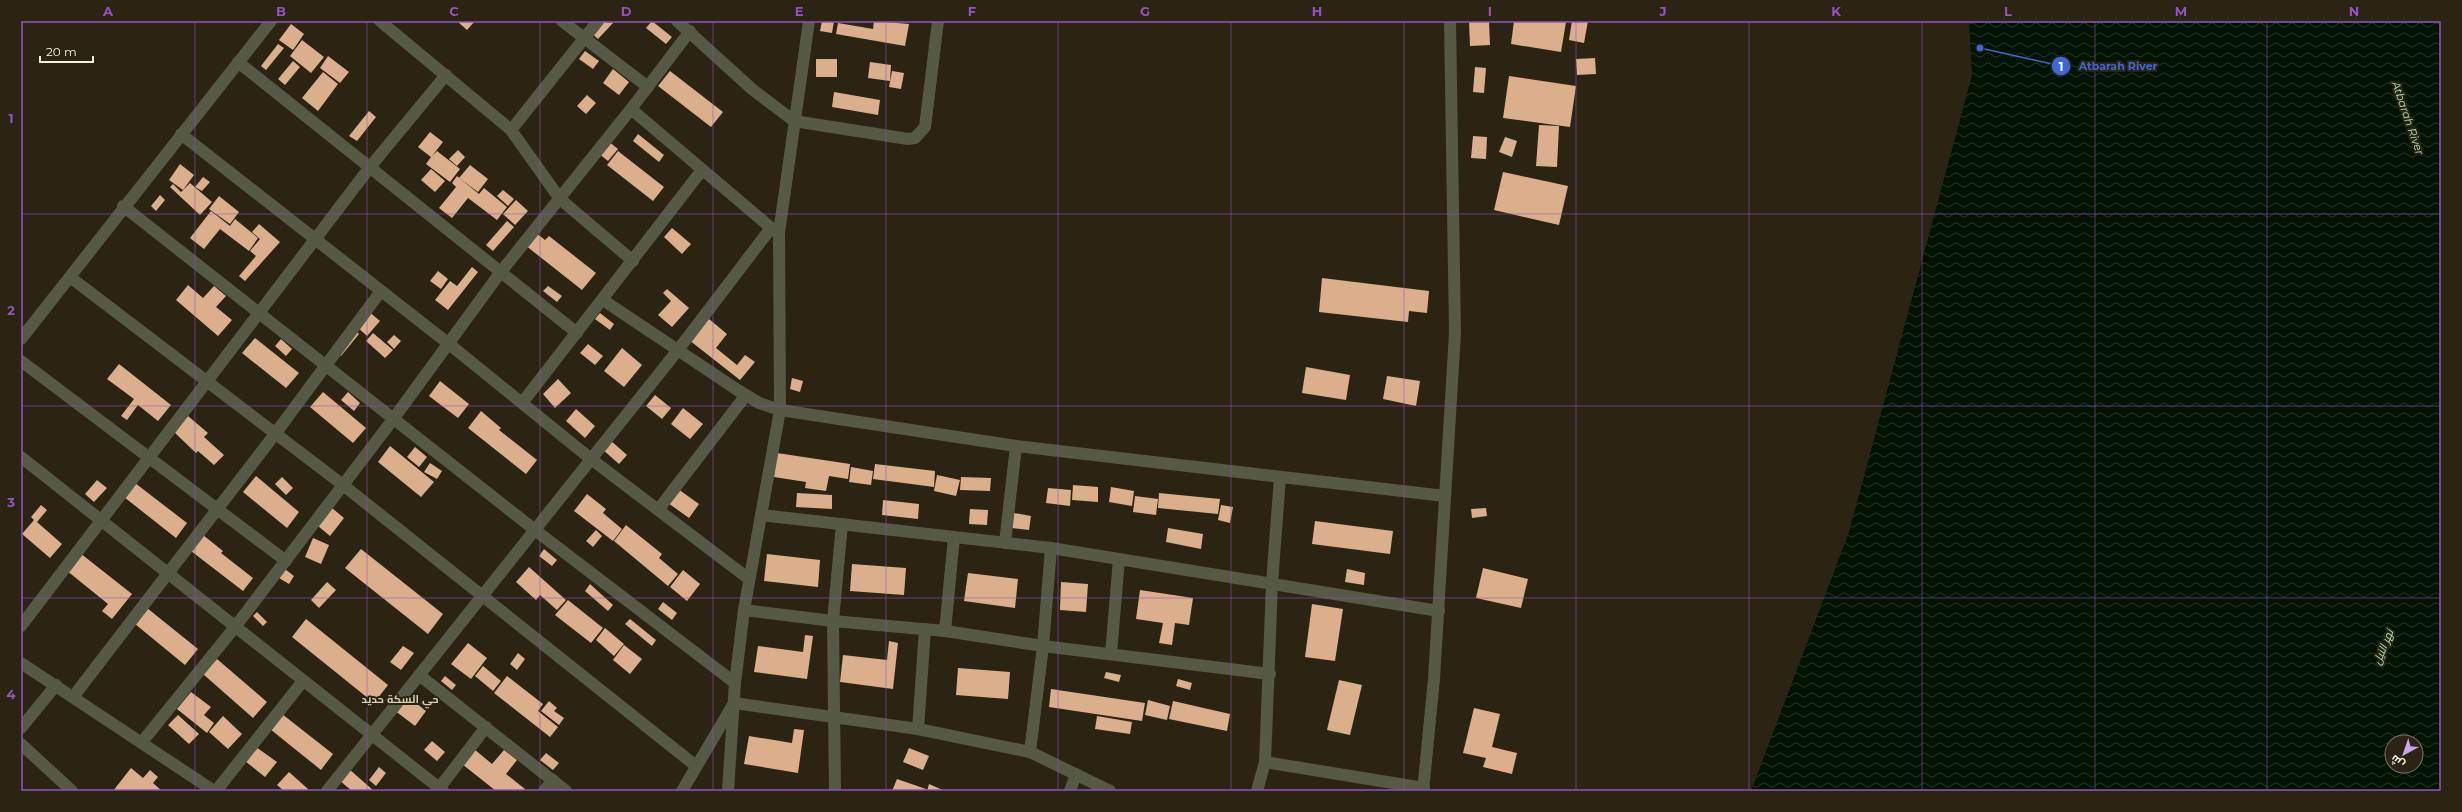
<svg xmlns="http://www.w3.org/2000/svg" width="2462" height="812" viewBox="0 0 2462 812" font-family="Montserrat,Cairo,sans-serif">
<defs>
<pattern id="water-waves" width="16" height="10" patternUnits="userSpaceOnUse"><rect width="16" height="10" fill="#001401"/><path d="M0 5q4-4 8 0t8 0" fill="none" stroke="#263626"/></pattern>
</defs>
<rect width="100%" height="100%" fill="#2b2413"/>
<path fill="url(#water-waves)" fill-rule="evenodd" d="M1969,21h472v770h-690l98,-259 123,-457zM2392,742h24v24h-24z"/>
<g fill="#dbaf8c">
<path d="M457,21h18l-8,9z"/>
<path d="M596,21l17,2 -15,16 -10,-9z"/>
<path d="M652,21l20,16 -6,7 -20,-16z"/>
<path d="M822,21h12l-2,12 -12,-2z"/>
<path d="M874,21l35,3 -4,22 -69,-12 2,-11 35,6z"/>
<path d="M1469,21h20l1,24 -20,1z"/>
<path d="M1514,21l52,1 -5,30 -50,-8z"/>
<path d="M1572,21h16l-4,22 -15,-3z"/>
<path d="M291,24l13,10 -11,16 -14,-10z"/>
<path d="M302,40l22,17 -13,16 -21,-17z"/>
<path d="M278,44l6,4 -18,22 -5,-4z"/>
<path d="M585,51l14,10 -6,8 -14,-10z"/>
<path d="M328,56l21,16 -9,11 -20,-15z"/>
<path d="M1595,58l1,16 -19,1 -1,-16z"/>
<rect x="816" y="59" width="21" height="18"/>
<path d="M293,61l7,6 -15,18 -7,-6z"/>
<path d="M870,62l21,3 -1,16 -22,-3z"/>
<path d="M1475,67l11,1 -2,25 -11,-1z"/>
<path d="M613,69l16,13 -10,13 -16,-12z"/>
<path d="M670,71l53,41 -12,15 -53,-41z"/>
<path d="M892,71l12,2 -3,16 -12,-2z"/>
<path d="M323,72l15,12 -20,27 -16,-13z"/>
<path d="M1509,76l67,10 -6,41 -67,-9z"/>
<path d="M834,92l46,8 -2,15 -46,-8z"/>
<path d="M587,95l9,8 -10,11 -9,-8z"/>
<path d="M369,111l7,6 -19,24 -8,-5z"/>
<path d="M1539,125l20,1 -2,41 -21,-1z"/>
<path d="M430,132l13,10 -11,14 5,-5 23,18 -10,13 -24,-18 5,-7 -13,-10z"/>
<path d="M638,134l26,21 -5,7 -26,-21z"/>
<path d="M1473,136l14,1 -1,22 -15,-1z"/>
<path d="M1505,137l12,4 -5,16 -13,-5z"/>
<path d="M608,141l10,8 -10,12 -10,-8z"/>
<path d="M458,150l7,7 -8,9 -8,-7z"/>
<path d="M618,151l46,36 -11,14 -46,-36z"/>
<path d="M180,164l14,11 -11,15 -14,-10z"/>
<path d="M470,165l18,14 -10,13 -19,-14z"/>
<path d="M431,169l14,12 -10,11 -14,-12z"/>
<path d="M1503,172l65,14 -9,39 -65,-15z"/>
<path d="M457,176l22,18 5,-6 23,19 -10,13 -29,-22 -16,20 -13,-10 17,-21 -4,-4z"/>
<path d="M203,177l7,5 -8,9 -7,-4z"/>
<path d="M190,183l22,19 -12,13 -30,-28 3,-3 8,8z"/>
<path d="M503,190l11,9 -6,7 -11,-10z"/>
<path d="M160,195l5,5 -9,11 -5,-5z"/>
<path d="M219,196l20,16 -9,12 -21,-15z"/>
<path d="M516,200l12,11 -13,14 -12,-11z"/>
<path d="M211,211l19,15 5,-7 23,19 -9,13 -29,-22 -16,20 -14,-11z"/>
<path d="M507,221l7,6 -21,24 -7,-6z"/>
<path d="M259,224l21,18 -35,39 -6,-5 17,-20 -6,-5 10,-12 -8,-7z"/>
<path d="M672,228l19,16 -9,10 -18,-17z"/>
<path d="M536,233l9,7 4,-4 47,37 -14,17 -57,-45z"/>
<path d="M472,267l6,5 -30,38 -13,-10 15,-19 7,5z"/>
<path d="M438,271l10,8 -7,10 -11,-8z"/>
<path d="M1322,278l107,13 -2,22 -18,-2 -1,11 -89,-10z"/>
<path d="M188,285l15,13 11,-12 12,10 -10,11 16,13 -14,16 -42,-36z"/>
<path d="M548,286l14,10 -5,6 -14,-11z"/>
<path d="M667,289l22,19 -17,19 -14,-12 13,-14 -8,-8z"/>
<path d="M367,310l13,11 -13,15 -12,-11z"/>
<path d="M600,313l14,11 -4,6 -15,-11z"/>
<path d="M709,319l18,15 -11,14 21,17 8,-10 10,7 -15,18 -51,-40z"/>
<path d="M354,329l5,5 -18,22 -6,-5z"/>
<path d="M373,333l20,17 -8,8 -19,-17z"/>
<path d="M394,335l7,6 -7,8 -7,-7z"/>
<path d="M255,338l44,35 -13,15 -44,-35z"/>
<path d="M281,339l11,10 -6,7 -11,-10z"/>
<path d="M588,344l15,12 -8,9 -15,-12z"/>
<path d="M622,348l20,17 -18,22 -20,-16z"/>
<path d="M119,364l52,41 -13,16 -20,-16 -11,15 -6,-4 13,-17 -27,-20z"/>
<path d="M1306,367l44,8 -4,25 -44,-7z"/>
<path d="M1387,376l33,5 -4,25 -33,-7z"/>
<path d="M792,378l11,3 -3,11 -10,-3z"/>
<path d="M558,379l13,14 -16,15 -12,-14z"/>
<path d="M440,381l29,23 -11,14 -29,-22z"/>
<path d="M323,392l43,36 -13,15 -43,-36z"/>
<path d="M348,392l12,11 -6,8 -13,-11z"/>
<path d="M655,395l16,13 -9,11 -16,-13z"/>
<path d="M683,408l20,16 -13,15 -19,-15z"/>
<path d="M576,409l19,17 -10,12 -19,-17z"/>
<path d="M481,411l20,17 -2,2 38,30 -11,14 -58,-46z"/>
<path d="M188,416l20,17 -4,4 20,18 -10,10 -16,-14 -2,2 -22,-21z"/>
<path d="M610,440l17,15 -8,9 -17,-15z"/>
<path d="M390,446l44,36 -13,15 -43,-35z"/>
<path d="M415,447l12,10 -8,10 -12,-10z"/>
<path d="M777,453l73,11 -2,15 -19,-3 -3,15 -21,-3 1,-6 -32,-5z"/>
<path d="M430,463l12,8 -5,8 -13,-7z"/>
<path d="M875,464l60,7 -1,16 -61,-8z"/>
<path d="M851,467l22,4 -2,14 -22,-3z"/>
<path d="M937,475l23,5 -4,16 -22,-5z"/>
<path d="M256,476l43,36 -12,16 -44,-36z"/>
<path d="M282,477l11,11 -7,7 -11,-11z"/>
<path d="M961,477l30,1 -1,13 -30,-1z"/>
<path d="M97,480l10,8 -13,14 -9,-8z"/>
<path d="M135,483l52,40 -11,15 -52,-41z"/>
<path d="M1073,485l25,2v15l-26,-2z"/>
<path d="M1111,487l23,4 -2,15 -23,-4z"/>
<path d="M1048,488l23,2 -1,16 -24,-3z"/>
<path d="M678,489l21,15 -10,14 -21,-15z"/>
<path d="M797,493l35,2v14l-36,-2z"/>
<path d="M1159,493l61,6 -2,15 -60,-6z"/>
<path d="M587,494l19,15 -3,4 19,16 -9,12 -39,-30z"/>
<path d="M1135,496l23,3 -2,16 -23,-3z"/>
<path d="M883,500l36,4 -1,15 -36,-4z"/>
<path d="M41,505l6,5 -10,12 25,22 -12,14 -28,-24 12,-14 -3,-3z"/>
<path d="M1221,505l12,2 -3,16 -12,-3z"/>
<path d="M332,508l12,10 -14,18 -12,-10z"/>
<path d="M1486,508l1,8 -15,2 -1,-9z"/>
<path d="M970,509l18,1 -1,15 -18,-1z"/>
<path d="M1014,513l17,3 -2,14 -17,-2z"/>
<path d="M1315,521l78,10 -3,23 -78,-10z"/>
<path d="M626,525l36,29 -3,4 19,16 -10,12 -54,-45z"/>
<path d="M1168,528l35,6 -2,15 -35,-7z"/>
<path d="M596,530l6,6 -9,11 -7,-6z"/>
<path d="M203,535l20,16 -2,2 32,25 -10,13 -52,-40z"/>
<path d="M313,538l16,7 -8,19 -16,-7z"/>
<path d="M361,549l82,65 -15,20 -83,-66z"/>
<path d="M544,549l13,11 -5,6 -13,-10z"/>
<path d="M80,553l52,41 -20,25 -10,-8 6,-7 -42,-34z"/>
<path d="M767,554l53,6 -2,27 -54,-6z"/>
<path d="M852,564l54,4 -2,27 -54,-4z"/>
<path d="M529,567l37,33 -9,10 -17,-15 -4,5 -20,-18z"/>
<path d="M1483,568l45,11 -7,29 -45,-10z"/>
<path d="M285,569l9,7 -5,8 -10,-6z"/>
<path d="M1347,569l18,4 -1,12 -19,-3z"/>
<path d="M683,570l17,14 -13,17 -17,-14z"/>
<path d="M968,573l50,6 -3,29 -51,-7z"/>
<path d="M327,582l9,8 -17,18 -8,-8z"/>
<path d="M1061,582l27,2 -2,28 -26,-2z"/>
<path d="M590,584l23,21 -5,6 -23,-20z"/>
<path d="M1140,590l53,8 -4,27 -14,-2 -3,22 -13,-2 4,-20 -27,-4z"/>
<path d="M568,600l35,28 -12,15 -36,-28z"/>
<path d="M663,602l14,11 -5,7 -14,-11z"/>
<path d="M1312,604l31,5 -8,52 -30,-4z"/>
<path d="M147,608l51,41 -13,16 -50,-41z"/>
<path d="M257,612l10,10 -4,4 -10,-10z"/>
<path d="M306,619l82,66 -14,18 -82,-66z"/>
<path d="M630,619l26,21 -4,6 -27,-22z"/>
<path d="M605,628l19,16 -10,12 -18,-16z"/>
<path d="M805,635l8,1 -6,43 -53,-7 4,-26 45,6z"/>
<path d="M889,641l9,2 -5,46 -53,-7 3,-27 44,5z"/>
<path d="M468,643l19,15 -16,21 -20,-15z"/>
<path d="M624,645l18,14 -12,15 -17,-14z"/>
<path d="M403,646l11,7 -13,17 -11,-8z"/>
<path d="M518,653l7,6 -8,11 -7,-6z"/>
<path d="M217,659l50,43 -14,16 -50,-44z"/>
<path d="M483,666l18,15 -8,10 -18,-15z"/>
<path d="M958,668l52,4 -2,27 -52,-4z"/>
<path d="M1106,672l15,3 -2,7 -15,-4z"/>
<path d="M445,676l11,9 -4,5 -11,-9z"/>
<path d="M507,676l36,28 -5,7 20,16 -8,10 -56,-44z"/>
<path d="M1178,679l14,4 -2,7 -14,-4z"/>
<path d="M1339,680l23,5 -12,50 -23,-5z"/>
<path d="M1051,689l94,14 -3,18 -93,-14z"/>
<path d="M191,692l20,15 -7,8 10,8 -7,10 -30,-24z"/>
<path d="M406,695l20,16 -11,15 -21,-16z"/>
<path d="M1148,700l22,6 -3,14 -22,-5z"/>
<path d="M549,701l8,7 -3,3 10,7 -5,7 -18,-14z"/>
<path d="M1173,701l57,13 -3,17 -58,-12z"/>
<path d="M1474,708l26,6 -8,33 25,6 -5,21 -29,-7 3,-9 -23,-5z"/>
<path d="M282,714l51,40 -12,16 -51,-41z"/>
<path d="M178,715l21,19 -10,10 -21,-19z"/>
<path d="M223,716l19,18 -14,15 -19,-17z"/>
<path d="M1097,716l35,6 -2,12 -35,-5z"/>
<path d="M794,729l10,1 -6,43 -54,-9 5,-28 43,7z"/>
<path d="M432,741l13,11 -8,9 -13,-11z"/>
<path d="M256,747l21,15 -12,15 -20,-16z"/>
<path d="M909,748l20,8 -6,14 -20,-8z"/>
<path d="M474,749l18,15 12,-14 13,10 -11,14 19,15 -1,2h-28l-34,-27z"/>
<path d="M546,753l13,10 -6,7 -13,-10z"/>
<path d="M379,767l7,6 -10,13 -7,-6z"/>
<path d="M131,768l12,10 7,-8 8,7 -5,6 9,8h-49z"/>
<path d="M349,769l25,22h-22l-13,-11z"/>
<path d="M289,772l19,17 -2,2h-22l-7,-6z"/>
<path d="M897,779l29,10v2h-34z"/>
<path d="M929,784l16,7h-18z"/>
</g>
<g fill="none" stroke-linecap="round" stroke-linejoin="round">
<g stroke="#555946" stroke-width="12">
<path d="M380,21l131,109 49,69 73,62"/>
<path d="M562,21l86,66"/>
<path d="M677,21l76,69 41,31 114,18 7,-1 10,-11 13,-106"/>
<path d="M238,62l339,271"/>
<path d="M631,109l145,123"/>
<path d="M511,130l87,-109"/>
<path d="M181,134l268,210 142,115 158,120"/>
<path d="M123,206l412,324 200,153"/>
<path d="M70,277l273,208 353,281"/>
<path d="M603,300l133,89 23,14 21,7 236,36 429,50"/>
<path d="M21,339l250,-318"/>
<path d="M21,361l265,200"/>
<path d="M522,403l180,-233"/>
<path d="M21,457l422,334"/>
<path d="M658,510l88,-115"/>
<path d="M761,515l290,33 388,63"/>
<path d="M1005,543l11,-97"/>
<path d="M744,610l89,11 112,10 9,-94"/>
<path d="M21,626l349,-459 76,-92"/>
<path d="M945,631l98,15 227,28"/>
<path d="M1111,654l8,-95"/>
<path d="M21,663l193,128"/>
<path d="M419,675l147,116"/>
<path d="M73,697l202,-263 106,-143"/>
<path d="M21,728l35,-43"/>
<path d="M918,729l7,-100"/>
<path d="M142,742l93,-115 159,-209 106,-145 131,-164 59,-78"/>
<path d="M21,744l51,47"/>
<path d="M1030,752l13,-106 8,-98"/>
<path d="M1265,762l159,26"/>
<path d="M216,791l87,-110"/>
<path d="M327,791l351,-441 93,-122"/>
<path d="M437,791l49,-64"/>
<path d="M544,791l9,-11"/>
<path d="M682,791l52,-88 184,26 112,23 80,39"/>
<path d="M728,791l7,-108 9,-73 36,-200 -1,-177 30,-212"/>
<path d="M835,791l-2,-170 9,-97"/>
<path d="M1070,791l6,-17"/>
<path d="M1257,791l8,-29 7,-179 8,-106"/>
<path d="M1423,791l11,-112 21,-346 -5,-312"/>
</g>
</g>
<path fill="none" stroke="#9353c7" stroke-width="1" stroke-opacity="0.55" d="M195,21v770M367,21v770M540,21v770M713,21v770M886,21v770M1058,21v770M1231,21v770M1404,21v770M1576,21v770M1749,21v770M1922,21v770M2095,21v770M2267,21v770M21,214h2420M21,406h2420M21,598h2420"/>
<g text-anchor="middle" stroke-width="4" stroke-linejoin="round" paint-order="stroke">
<g font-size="11" font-style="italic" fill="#a9e5ac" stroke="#2b2413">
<text transform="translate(2408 118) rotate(71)" y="4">Atbarah River</text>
<text transform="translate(2383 647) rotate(-68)" y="4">نهر النيل</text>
</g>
<g font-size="11" font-weight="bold" fill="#d6cdb7" stroke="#2b2413">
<text x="400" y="703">حي السكة حديد</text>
</g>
</g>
<path fill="none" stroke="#3d66da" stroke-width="1.5" d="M1980 48L2061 66"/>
<g fill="#3d66da" stroke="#2b2413" stroke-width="1.5">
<circle cx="1980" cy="48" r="4"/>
<circle cx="2061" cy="66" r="10"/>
</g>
<g font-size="12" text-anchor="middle" font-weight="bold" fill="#fff">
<text x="2061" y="71">1</text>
</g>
<g font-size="11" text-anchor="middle" font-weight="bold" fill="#3d66da" stroke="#2b2413" stroke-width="4" stroke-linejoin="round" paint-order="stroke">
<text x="2118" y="70">Atbarah River</text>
</g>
<rect width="2462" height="812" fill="none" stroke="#2b2413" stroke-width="44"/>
<g transform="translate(2404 754) rotate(220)"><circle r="19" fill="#2b2413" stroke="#7c7667"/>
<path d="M0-3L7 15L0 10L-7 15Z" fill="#c7a6ef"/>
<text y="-6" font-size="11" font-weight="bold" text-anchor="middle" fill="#f5f0e5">ش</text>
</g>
<path d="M40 56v6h53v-6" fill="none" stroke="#f5f0e5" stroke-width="2"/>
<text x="46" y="56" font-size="12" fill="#f5f0e5" stroke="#2b2413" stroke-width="3" paint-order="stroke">20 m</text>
<rect x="22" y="22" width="2418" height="768" fill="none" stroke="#9353c7" stroke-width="1.5"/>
<g font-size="13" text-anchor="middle" font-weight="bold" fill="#9353c7">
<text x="108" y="16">A</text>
<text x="281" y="16">B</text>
<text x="454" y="16">C</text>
<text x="626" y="16">D</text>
<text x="799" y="16">E</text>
<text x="972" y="16">F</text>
<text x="1145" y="16">G</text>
<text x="1317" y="16">H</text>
<text x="1490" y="16">I</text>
<text x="1663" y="16">J</text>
<text x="1836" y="16">K</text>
<text x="2008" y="16">L</text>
<text x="2181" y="16">M</text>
<text x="2354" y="16">N</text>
<text x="11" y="123">1</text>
<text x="11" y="315">2</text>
<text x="11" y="507">3</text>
<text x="11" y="699">4</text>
</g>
</svg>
